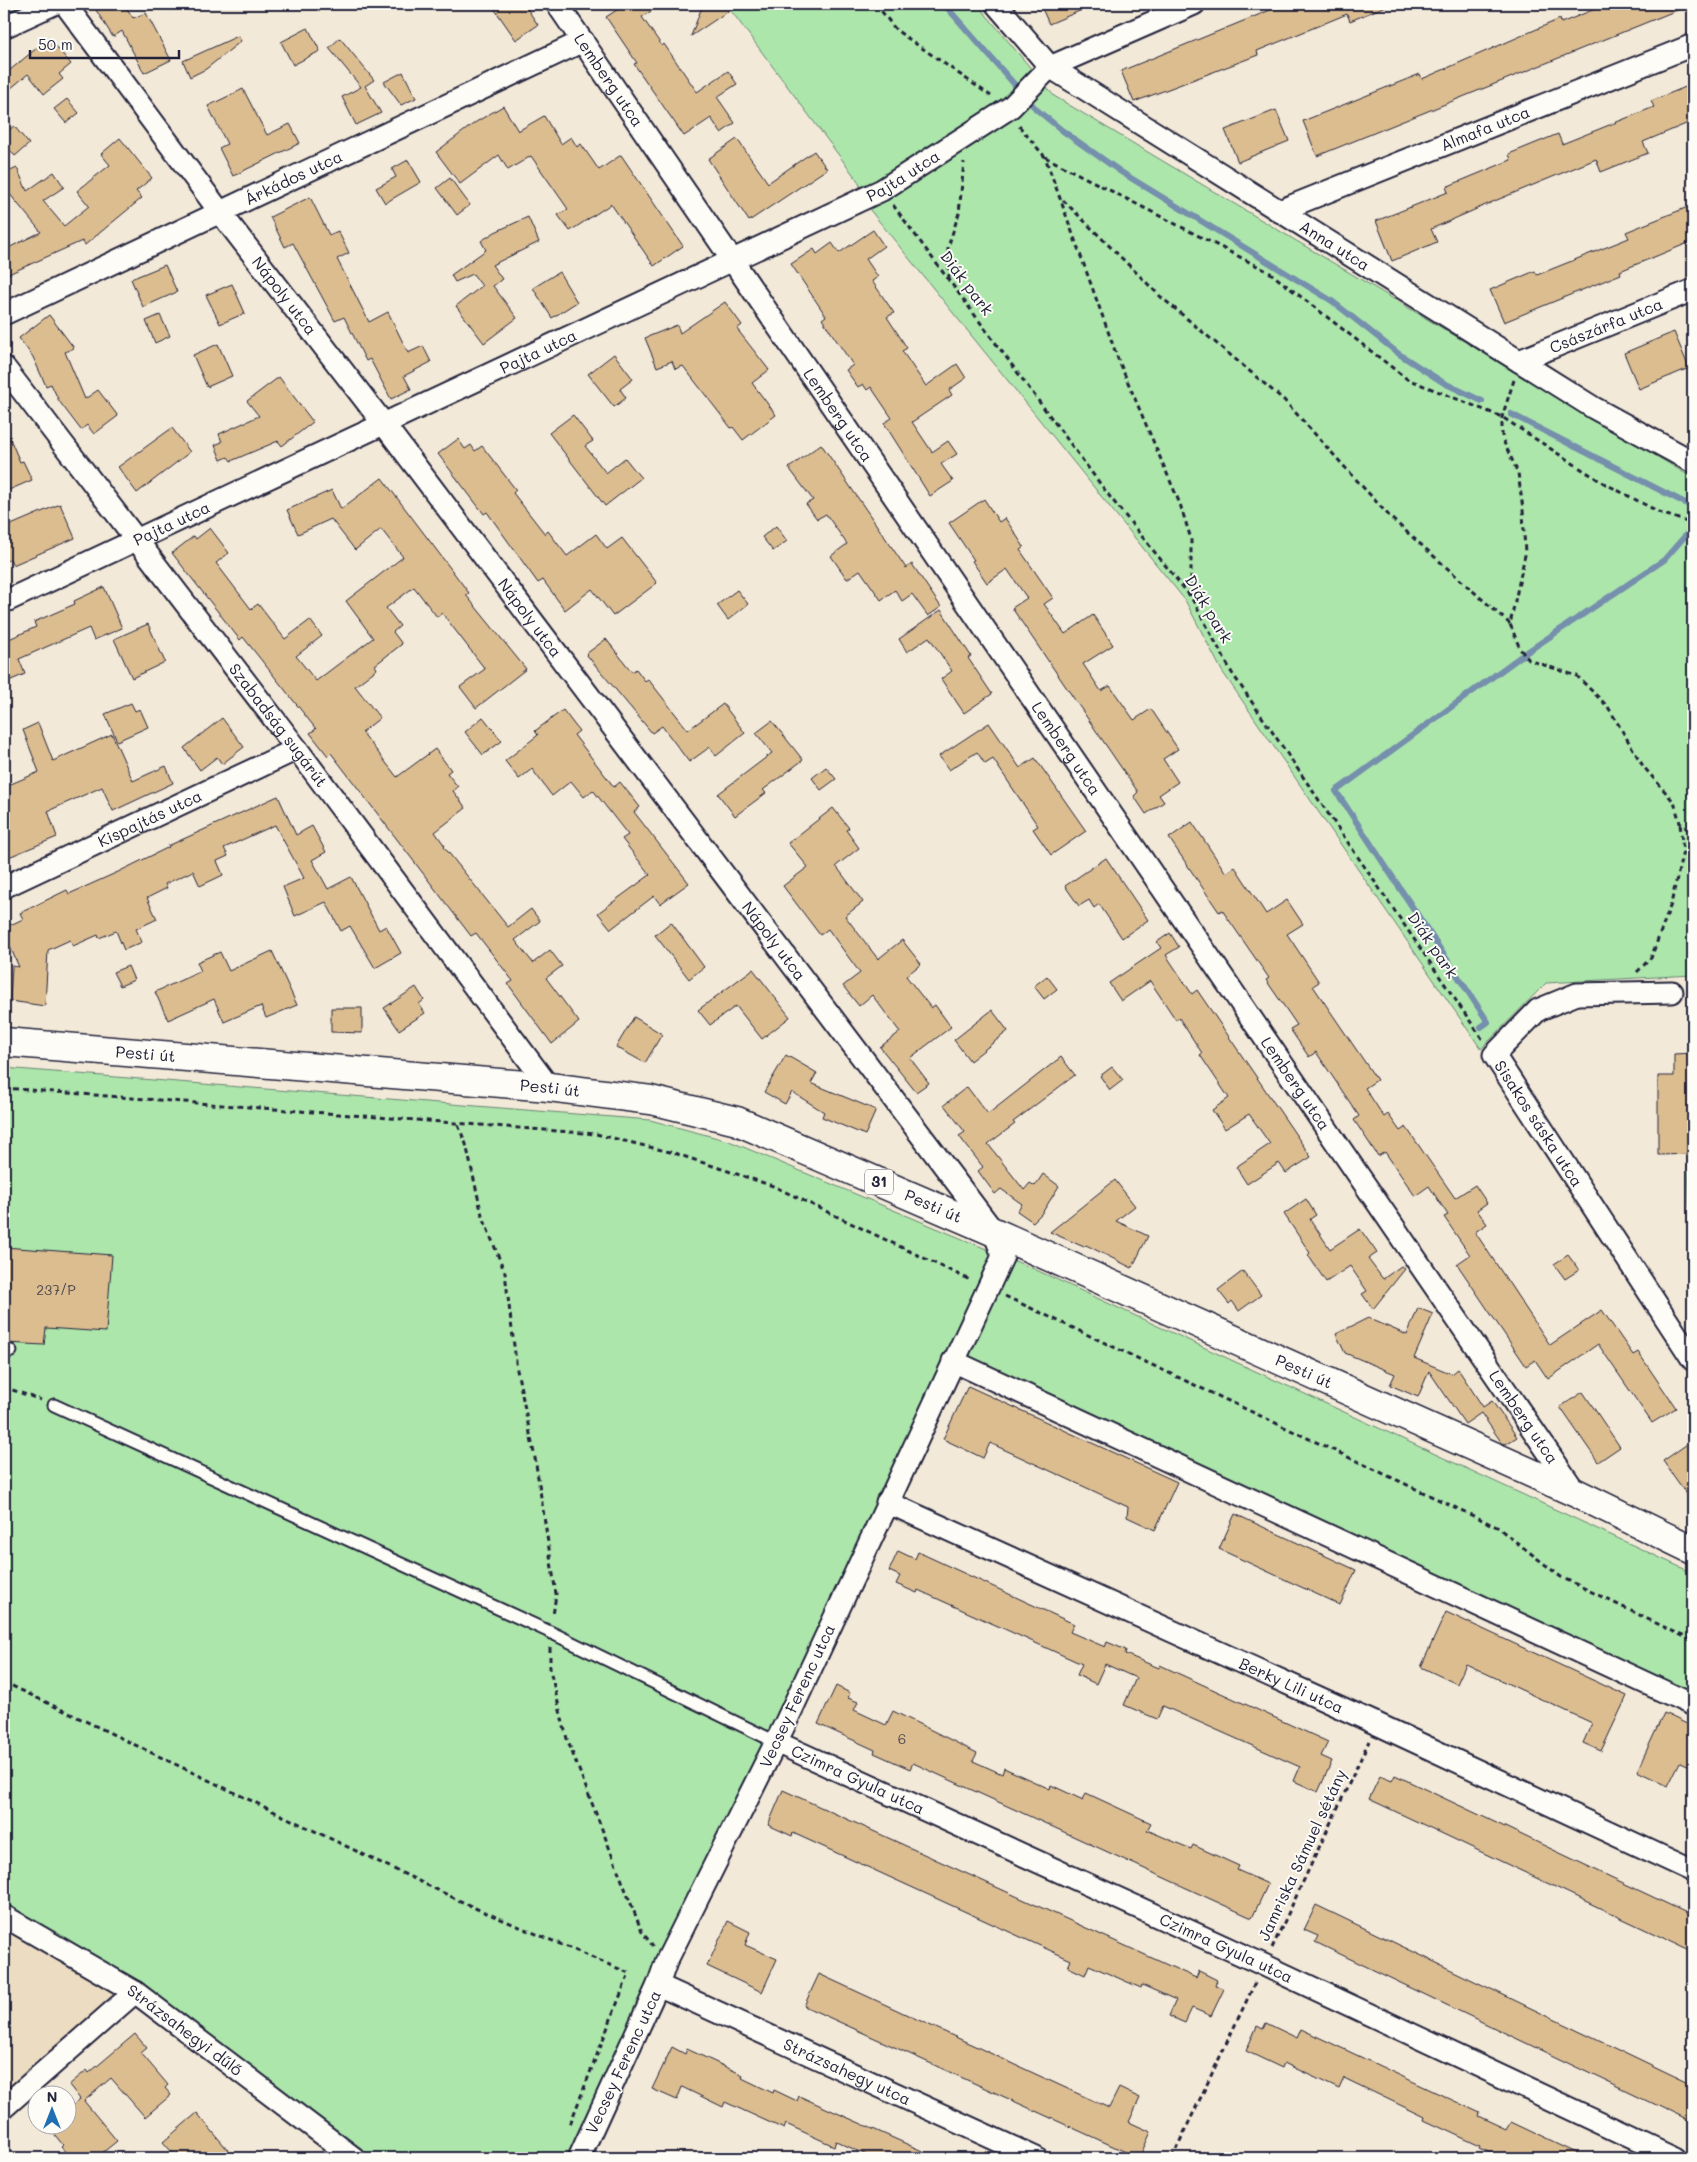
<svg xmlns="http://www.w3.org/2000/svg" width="1697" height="2162" viewBox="0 0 1697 2162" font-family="Mali,sans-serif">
<rect width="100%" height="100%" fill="#f3e9d8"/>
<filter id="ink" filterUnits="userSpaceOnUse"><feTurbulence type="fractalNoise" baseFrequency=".02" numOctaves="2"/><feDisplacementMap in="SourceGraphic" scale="10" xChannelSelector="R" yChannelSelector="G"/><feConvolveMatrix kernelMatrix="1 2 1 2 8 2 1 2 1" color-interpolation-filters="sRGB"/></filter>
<g filter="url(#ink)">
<path fill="#ecdcc2" d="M4,1916l131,76 -131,112z"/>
<g fill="#ace6ab" stroke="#678473">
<path d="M4,4h29l-29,14z"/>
<path d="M726,4h251l77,92 639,382v497l-147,8 -65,66 -259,-378 -37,-71 -315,-390 -12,-29z"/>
<path d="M4,1068l646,52 79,21 305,128 659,304v132l-739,-344 -375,797h-225l-219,-166 -131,-76z"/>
<path d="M1693,1157v121h-2l-3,-120z"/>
</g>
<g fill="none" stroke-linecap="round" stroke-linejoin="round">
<g stroke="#758fac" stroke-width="6">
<path d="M944,4l93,106 26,21 58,41 211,129 67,53 45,29 38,18"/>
<path d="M1511,414l182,93"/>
<path d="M1481,1027l7,-5 -152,-231 188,-137 140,-94 28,-32"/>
</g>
</g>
<g fill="#dcbd90" stroke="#22223b">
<path d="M105,4h19l9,14 13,-5 25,47 -27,13 -22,-42 -9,6 -17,-27z"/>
<path d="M491,4h33l14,21 -22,15z"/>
<path d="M626,4h36l-20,13 20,29 2,-2 33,48 31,-21 9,13 -20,13 18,26 -14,10 -10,-15 -27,18 -50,-72 3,-1 -31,-46z"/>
<path d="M703,4h36l-48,32z"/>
<path d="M1040,4h56l-47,20z"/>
<path d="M1285,4h106l-41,17 -3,-7 -90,37 1,4 -124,47 -13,-31z"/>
<path d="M1607,4h85l-375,152 -14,-35 117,-47 2,5 138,-60 1,4z"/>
<path d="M308,28l12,23 -27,14 -12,-23z"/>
<path d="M238,36l3,5 -35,28 -16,8 -7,-16z"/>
<path d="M49,38l22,26 -12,10 4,5 -19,15 -16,-20 -24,20v-19z"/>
<path d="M340,38l34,42 -9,6 16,27 -25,12 -14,-28 19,-10 -32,-39z"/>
<path d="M403,72l13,26 -15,7 -17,-23z"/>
<path d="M1693,84v37l-50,21 5,11 -47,19 -5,-13 -99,41 -66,29 6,13 -45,19 -16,-40 72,-29 -2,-5 65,-27 -2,-6 49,-20 4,10 92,-37 -3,-6z"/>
<path d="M243,89l24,46 23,-11 10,19 -67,33 -14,-28 8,-4 -19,-38z"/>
<path d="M67,99l12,14 -13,10 -12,-14z"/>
<path d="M503,106l15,25 26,-15 17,28 10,-7 6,10 4,-3 18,26 22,-15 62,91 -29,20 -43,-62 -41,27 -12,-16 10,-6 -37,-53 -23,14 -9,-15 -39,29 -24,-32 40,-30z"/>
<path d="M1276,110l13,31 -51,21 -13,-32z"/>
<path d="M14,126l15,18 -14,12 -11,-13v-9z"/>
<path d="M120,138l32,40 -16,13 6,7 -57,47 -3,-4 -78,35v-26l37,-18 -37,-45v-13l13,-6 10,23 27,-19 10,15 -21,14 21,25 25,-20 -12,-15 33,-26 -9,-11z"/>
<path d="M737,139l31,44 46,-32 13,18 -78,52 -41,-62z"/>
<path d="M408,160l13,22 -36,21 -9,-15 20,-11 -4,-8z"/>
<path d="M450,178l20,27 -13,10 -20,-27z"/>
<path d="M310,197l19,38 9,-4 11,22 -12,6 32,63 19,-10 20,41 15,-7 8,16 -27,14 7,13 -20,10 -21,-40 -4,2 -22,-44 -9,4 -42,-78 -8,4 -15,-30z"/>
<path d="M1693,205v36l-73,30 1,3 -117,48 -14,-32 45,-19 2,4 92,-37 -3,-6z"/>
<path d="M528,217l11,25 -47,23 10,14 -9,7 24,32 -33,25 -28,-37 26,-20 -9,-12 -18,8 -4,-7 35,-25 -5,-9 14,-9z"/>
<path d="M873,230l11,16 -18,13 12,18 -6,4 22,32 -7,4 20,31 -5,3 24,35 31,-22 9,14 -17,12 3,5 -40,27 20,30 16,-11 9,13 -16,10 12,17 -23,15 -46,-73 8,-5 -21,-31 -4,3 -4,-6 -5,3 -12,-17 7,-5 -31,-46 4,-3 -35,-52 23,-15 3,5 15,-11 7,10z"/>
<path d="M165,265l12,27 -34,15 -12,-28z"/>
<path d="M559,272l18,30 -25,16 -19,-30z"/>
<path d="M232,284l13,29 -25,11 -14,-29z"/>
<path d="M725,302l17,23 -5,4 32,41 -17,13 24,32 -33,25 -10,-13 -2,1 -48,-62 -8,3 -3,-8 -15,6 -12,-29 32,-13 3,8z"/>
<path d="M49,315l25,33 -9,4 20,47 13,-9 20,26 -24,18 -7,-9 -6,5 -22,-29 -8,-17 -5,2 -13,-29 -14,-19z"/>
<path d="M160,315l10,21 -15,7 -9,-22z"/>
<path d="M1674,332l15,36 -50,21 -15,-36z"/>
<path d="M218,344l14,32 -25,11 -14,-32z"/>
<path d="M614,354l19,25 -13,10 6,9 -12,9 -26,-33z"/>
<path d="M279,377l34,45 -31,24 -4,-5 -47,20 -3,-4 -7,3 -6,-15 7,-3 -3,-8 40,-18 -12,-15z"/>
<path d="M573,415l20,26 -8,5 21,27 19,-15 16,20 -36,28 -56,-73z"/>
<path d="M4,425l16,37 3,-1 9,19 -23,10 -5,-11z"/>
<path d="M172,428l18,24 -53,41 -19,-26z"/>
<path d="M458,439l7,10 6,-4 4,6 7,-5 34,44 -3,3 32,41 3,-3 19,25 29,-22 11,15 15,-11 35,45 -44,33 -21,-27 -27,21 -22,-30 -5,3 -51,-71 -3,2 -46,-60z"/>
<path d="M821,444l85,124 6,-4 29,43 -13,9 -16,-22 -10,7 -7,-11 -14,10 -21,-30 -13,9 -16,-23 16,-12 -21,-30 -9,5 -11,-15 7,-4 -24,-32z"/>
<path d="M382,478l87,115 -3,2 60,74 -50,39 -16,-21 25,-18 -43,-56 -5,4 -23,-30 -28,21 14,18 -7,6 9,12 -27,21 2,4 -22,17 25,32 -18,14 35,45 38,-28 16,21 -4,3 11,14 -5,4 13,17 -31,24 10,14 -1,1 64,80 23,-18 9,12 -25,19 18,23 17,-13 12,16 -16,12 33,44 -27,22 -44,-60 5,-3 -37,-48 -5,3 -140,-183 -3,3 -18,-23 6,-4 -73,-92 -3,3 -68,-87 22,-17 2,3 14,-11 19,25 -13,10 35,46 7,-5 27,35 25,-19 12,16 -26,20 20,25 57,-43 -27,-37 57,-44 -22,-28 -26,21 -24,-31 -33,15 -11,-24 45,-20 9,19z"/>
<path d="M984,499l15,23 6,-4 19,29 -4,3 33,48 -9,6 21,30 28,-19 20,30 -30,19 18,27 9,-5 24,34 17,-11 27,40 -15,10 15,23 -19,13 5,7 -18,12 -12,-18 4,-4 -126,-184 15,-10 -20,-29 -20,14 -15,-22 2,-1 -25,-37z"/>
<path d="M60,504l15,34 -62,27 -3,-6 -6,3v-34z"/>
<path d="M776,526l11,15 -14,10 -11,-14z"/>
<path d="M104,587l18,41 -28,12 -5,-12 -70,31 6,15 -21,9v-56l5,12 27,-12 -2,-5 41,-18 -1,-3z"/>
<path d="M737,590l11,14 -20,16 -11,-15z"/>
<path d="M941,610l30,46 -3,2 24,36 -28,19 -23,-34 11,-8 -23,-34 -22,15 -8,-13z"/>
<path d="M148,624l17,38 -33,16 -18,-39z"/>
<path d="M606,639l26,33 4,-3 9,12 3,-2 40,51 35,-26 22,29 -29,23 -6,-9 -21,15 -27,-36 -10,7 -66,-79z"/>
<path d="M131,703l4,8 5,-2 8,18 -31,14 -12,-27z"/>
<path d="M563,710l16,21 -5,4 40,52 6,-5 20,25 -6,5 55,71 -29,21 -6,-8 -43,33 -13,-16 52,-38 -28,-36 6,-4 -35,-45 -9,7 -13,-16 -19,15 -20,-27 -13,10 -14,-18 33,-26 -3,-4z"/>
<path d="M483,717l19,24 -19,14 -18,-23z"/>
<path d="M222,718l22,29 -22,17 -5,-7 -17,13 -16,-22z"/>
<path d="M772,721l31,39 -40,30 3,3 -31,23 -17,-22 54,-41 -16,-20z"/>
<path d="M38,723l15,38 59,-27 21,47 33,-15 7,17 -60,28 -11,-24 -54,24 9,26 -53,22v-72l35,-15 -16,-42z"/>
<path d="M989,723l31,45 15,-10 51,73 -35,24 -18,-26 5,-3 -45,-67 -8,5 -8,-12 -28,18 -10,-14z"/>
<path d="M826,767l10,12 -15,11 -9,-12z"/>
<path d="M278,796l18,39 16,-9 14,26 -14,8 16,29 23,-12 28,53 7,-4 15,27 -26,15 -25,-42 -9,5 -15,-29 -31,14 -12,-29 21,-9 -29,-53 -51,23 4,8 -11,5 6,14 -23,11 -7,-15 -28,13 2,4 -20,10 10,21 -21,10 6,13 -18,8 -8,-19 -17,7 -1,-3 -25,11 -3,-6 -22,10 -3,56 -35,-5 2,-35 7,1 -15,-34v-5l19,-9 -3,-6 47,-23 2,4 49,-22 51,-25 -1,-1z"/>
<path d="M833,808l16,20 -3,2 13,18 -23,18 27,36 -18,14 33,43 24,-19 19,24 -15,12 25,32 4,-3 16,22 -41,31 19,25 -13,9 -36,-45 20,-15 -28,-37 -13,11 -16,-20 17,-13 -32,-44 -8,6 -37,-49 25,-19 -20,-24z"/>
<path d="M1192,822l34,51 9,-6 31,47 21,-14 16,24 -16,10 32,48 -6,4 64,94 -12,8 19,29 4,-3 12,17 6,-4 49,71 20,-13 12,18 -10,7 10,14 -12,8 75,113 52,-35 31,45 5,-3 38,56 -24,15 -54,-79 -50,35 -13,-19 -9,6 -69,-102 13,-9 -26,-38 4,-2 -19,-29 -14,10 -30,-44 -7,4 -24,-36 5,-4 -43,-64 -7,5 -19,-28 7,-4 -31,-45 3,-2 -47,-68 -3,2 -50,-74z"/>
<path d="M1106,858l42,62 -26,18 -23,-34 -5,4 -5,-8 -10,6 -14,-20z"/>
<path d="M671,922l33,45 -15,12 -34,-44z"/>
<path d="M1170,933l9,14 -13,8 26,39 5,-4 114,167 -25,16 -7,-10 -32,21 -11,-17 34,-23 -21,-30 -24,15 -13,-19 17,-12 -29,-43 2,-2 -23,-35 -3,2 -26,-39 -29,20 -12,-18 52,-35 -4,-6z"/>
<path d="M272,951l25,54 -31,13 -5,-12 -37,16 -10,-23 -46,21 -13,-28 46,-21 -4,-9 23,-10 9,19z"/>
<path d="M128,966l6,14 -14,6 -7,-14z"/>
<path d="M753,969l37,48 -28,22 -26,-33 -26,19 -12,-15z"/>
<path d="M1047,976l10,13 -13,10 -10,-13z"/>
<path d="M416,987l8,13 -5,4 6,9 -26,17 -15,-22z"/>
<path d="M331,1008h31v25l-31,-1z"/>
<path d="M992,1010l16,21 -38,30 -16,-21z"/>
<path d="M634,1017l28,17 -17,29 -29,-16z"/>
<path d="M1693,1053v101l-35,1v-79h16v-22z"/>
<path d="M786,1055l31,18 -6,10 65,27 -11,25 -43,-18 2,-5 -32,-20 -7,12 -21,-12z"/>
<path d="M1061,1057l14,18 -62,47 2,2 -27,20 36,46 6,-7 5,3 8,-12 16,12 -17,27 -9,9 -16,-11 5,-7 -21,-15 -6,5 -17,-23 5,-4 -24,-31 6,-4 -21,-27 23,-18 21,27z"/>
<path d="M1112,1067l11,13 -13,10 -10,-14z"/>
<path d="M1115,1180l20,26 -19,15 32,15 -16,32 -46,-23 -2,2 -34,-15z"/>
<path d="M1306,1199l10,16 -6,4 20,30 30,-20 17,24 -9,6 15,20 18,-13 4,3 -32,40 -11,-15 5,-3 -17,-25 -24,16 -18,-27 2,-2 -26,-39z"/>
<path d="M4,1247l108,8 -6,77 -60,-4 -2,17 -38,-2 2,-18h-4z"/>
<path d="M1568,1255l11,15 -14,9 -11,-15z"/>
<path d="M1243,1271l18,24 -22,16 -7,-10 -3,3 -11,-14z"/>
<path d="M1418,1308l15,6 -19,44 38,16 6,-5 25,38 9,-6 25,36 -11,7 -4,-1 -21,-30 -16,11 -36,-53 -11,26 -28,-12 5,-11 -50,-21 -9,-19 32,-16 39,17z"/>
<path d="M968,1386l209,96 -22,48 -28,-13 1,-10 -138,-64 -7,15 -40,-19z"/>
<path d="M1583,1392l37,55 -22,15 -38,-55z"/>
<path d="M1693,1440v63l-30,-42z"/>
<path d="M1235,1514l121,56 -16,35 -121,-56z"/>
<path d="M898,1551l17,8 3,-7 156,72 -4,8 35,15 2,-5 19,8 -1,4 34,14 1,-3 15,7 153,70 -7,14 11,5 -14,31 -24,-11 6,-14 -137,-61 -6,13 -33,-14 12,-27 -31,-14 -9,20 -19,-9 5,-11 -164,-74 -1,3 -21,-9 4,-8 -11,-5z"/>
<path d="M1446,1612l181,84 -26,55 -18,-8 9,-20 -126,-59 -9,20 -36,-17z"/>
<path d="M836,1686l14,7 -2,5 10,4 -4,8 32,15 7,-14 84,42 -4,8 29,13 2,-6 46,21 1,-4 32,15 3,-7 65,30 -4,7 44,19 2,-4 46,21 -2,4 31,14 -16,34 -339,-155 -3,6 -36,-16 1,-3 -57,-26z"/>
<path d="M1664,1713l29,14v41l-13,-6 -12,24 -31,-15z"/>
<path d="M1395,1775l298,141v36l-324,-153 11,-23 12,5z"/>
<path d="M783,1790l413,188 3,-7 18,9 -2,5 9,4 -13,27 -19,-8 -7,15 -16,-7 7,-16 -34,-15 -1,3 -52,-23 -4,10 -17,-8 3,-7 -278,-127 -1,3 -24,-11z"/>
<path d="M1316,1905l377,181v37l-378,-181 3,-6 -14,-6z"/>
<path d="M728,1921l22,11 -5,13 32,14 -15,33 -55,-26z"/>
<path d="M819,1974l290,134 10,-20 21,10 -11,24 22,10 -12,26 -335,-152z"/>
<path d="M1266,2023l31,15 4,-9 179,84 -1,3 28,13 4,-7 76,36h-87l-21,-10 1,-2 -56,-26 1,-3 -81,-39 -5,11 -55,-26 -2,5 -36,-17 11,-25 6,3z"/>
<path d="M135,2034l12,14 -6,5 27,32 -3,3 6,7 -26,22 -34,-39 -27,23 33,40 -21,17h-25l-10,-11 2,-2 -17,-21h22v-14l12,-11 -11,-14 18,-15 2,3z"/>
<path d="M672,2047l13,7 2,-5 56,26 -1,3 31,15 1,-3 23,11 2,-5 139,62h-65l-37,-17 -2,5 -48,-22 -2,5 -59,-27 -2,5 -41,-20 -5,13 -25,-11z"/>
<path d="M197,2113l31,37 -9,8h-42l-14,-16z"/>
</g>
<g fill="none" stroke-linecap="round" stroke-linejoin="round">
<defs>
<g id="service">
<path d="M4,1350l7,1"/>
<path d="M54,1405l496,227 226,110"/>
</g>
<g id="minor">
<path id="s1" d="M65,4l155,208 163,211 611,809 9,24 -218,468 -119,238 -8,23 -79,173"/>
<path id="s2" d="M557,4l1019,1489"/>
<path id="s3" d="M996,4l54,63 544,341 99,54"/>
<path d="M4,27l50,-23"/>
<path id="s4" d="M1279,211l414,-166"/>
<path id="s5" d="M4,314l579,-273"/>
<path id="s6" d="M1519,361l174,-71"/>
<path id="s7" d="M4,367l293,382 252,338"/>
<path id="s8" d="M4,602l878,-412 129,-83 39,-40 144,-63"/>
<path id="s9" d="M4,887l293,-138"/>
<path id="s10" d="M1672,992l-95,2 -39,16 -44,45 199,305"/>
<path d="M953,1361l740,344"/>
<path id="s11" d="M887,1502l490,222 316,147"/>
<path id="s12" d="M776,1742l488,223 411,193"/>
<path id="s13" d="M4,1916l131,76 219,166"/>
<path id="s14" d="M658,1985l378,173"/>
<path d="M4,2107l131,-115"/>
</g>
<g id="primary">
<path id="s15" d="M4,1042l545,45 102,13 86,21 257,111 582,261 117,57"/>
</g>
</defs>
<use href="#service" stroke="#22223b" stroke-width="15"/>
<use href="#minor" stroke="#22223b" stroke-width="25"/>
<use href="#primary" stroke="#22223b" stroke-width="31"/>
<g stroke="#22223b" stroke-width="3" stroke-dasharray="5 4" stroke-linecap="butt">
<path d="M876,4l20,26 95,66"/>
<path d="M1019,126l26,31 73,202 62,145 11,35v57"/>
<path d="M1045,157l224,115 138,107 95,38 98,64 61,32 32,11"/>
<path d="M1063,200l98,97 123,103 107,118 119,106"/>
<path d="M893,205l217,292 81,100 41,76 251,367"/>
<path d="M949,279l-1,-32 11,-34 5,-51"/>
<path d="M1514,380l-12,37v21l16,35 5,36 2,46 -15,69 10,25 9,11 48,16 31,31 35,59 31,36 6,21 13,11"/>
<path d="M1637,972l14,-14 20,-54 12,-53 -3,-27"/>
<path d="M4,1088l592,46 78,19 99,33 197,94"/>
<path d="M458,1125l8,19 16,71 23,58 12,97 18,88 21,136 -3,22"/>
<path d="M1005,1296l492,231 64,50 132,64"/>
<path d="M4,1387l37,13"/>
<path d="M550,1647v23l17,69 75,193 11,14"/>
<path d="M4,1682l471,226 154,65 -59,151"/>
<path d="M1272,1948l97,-207"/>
<path d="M1172,2158l83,-175"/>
</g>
<use href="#service" stroke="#fdfcf7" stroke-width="11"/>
<use href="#minor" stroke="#fdfcf7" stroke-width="21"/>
<use href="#primary" stroke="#fdfcf7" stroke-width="28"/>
</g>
</g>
<g text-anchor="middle" stroke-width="4" stroke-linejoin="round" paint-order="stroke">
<g font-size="14" fill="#504950">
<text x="56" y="1295">237/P</text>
<text x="902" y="1744">6</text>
</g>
<rect fill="#fdfcf7" stroke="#646373" stroke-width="1" x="865" y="1169.5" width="28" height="25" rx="4"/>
<g font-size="15" font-weight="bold" fill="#22223b">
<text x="879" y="1187">31</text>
</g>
<g font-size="16" fill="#22223b" stroke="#fdfcf7">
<text dy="6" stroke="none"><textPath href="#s2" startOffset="92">Lemberg utca</textPath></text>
<text dy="6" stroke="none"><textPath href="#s4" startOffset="222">Almafa utca</textPath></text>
<text dy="6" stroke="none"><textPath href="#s8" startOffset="995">Pajta utca</textPath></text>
<text dy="6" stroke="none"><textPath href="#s5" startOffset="320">Árkádos utca</textPath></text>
<text dy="6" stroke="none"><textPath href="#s3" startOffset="419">Anna utca</textPath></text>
<text transform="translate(967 283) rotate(53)" y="6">Diák park</text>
<text dy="6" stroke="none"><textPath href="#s1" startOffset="365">Nápoly utca</textPath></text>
<text dy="6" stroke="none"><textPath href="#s6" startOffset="94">Császárfa utca</textPath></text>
<text dy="6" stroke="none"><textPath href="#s8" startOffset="590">Pajta utca</textPath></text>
<text dy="6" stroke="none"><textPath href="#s2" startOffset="498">Lemberg utca</textPath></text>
<text dy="6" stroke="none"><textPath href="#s8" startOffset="185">Pajta utca</textPath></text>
<text transform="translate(1209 609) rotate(59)" y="6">Diák park</text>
<text dy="6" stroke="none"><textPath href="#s1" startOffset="770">Nápoly utca</textPath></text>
<text dy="6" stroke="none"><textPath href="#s7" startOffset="451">Szabadság sugárút</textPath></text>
<text dy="6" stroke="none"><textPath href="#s2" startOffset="902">Lemberg utca</textPath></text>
<text dy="6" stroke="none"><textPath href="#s9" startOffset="161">Kispajtás utca</textPath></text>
<text dy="6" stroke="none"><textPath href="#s1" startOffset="1175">Nápoly utca</textPath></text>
<text transform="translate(1433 945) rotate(56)" y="6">Diák park</text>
<text dy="6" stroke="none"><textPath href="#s15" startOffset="142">Pesti út</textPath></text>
<text dy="6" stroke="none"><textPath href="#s2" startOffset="1308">Lemberg utca</textPath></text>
<text dy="6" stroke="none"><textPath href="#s15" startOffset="548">Pesti út</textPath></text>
<text dy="6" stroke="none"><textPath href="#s10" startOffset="282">Sisakos sáska utca</textPath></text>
<text dy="6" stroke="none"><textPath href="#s15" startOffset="952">Pesti út</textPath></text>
<text dy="6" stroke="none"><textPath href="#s15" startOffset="1358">Pesti út</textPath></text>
<text dy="6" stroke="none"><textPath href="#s2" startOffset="1712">Lemberg utca</textPath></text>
<text dy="6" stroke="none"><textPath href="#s11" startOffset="444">Berky Lili utca</textPath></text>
<text transform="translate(797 1696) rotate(-65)" y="6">Vecsey Ferenc utca</text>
<text dy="6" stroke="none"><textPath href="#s12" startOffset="90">Czimra Gyula utca</textPath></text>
<text transform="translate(1302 1855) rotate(-65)" y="6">Jamriska Sámuel sétány</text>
<text dy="6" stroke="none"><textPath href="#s12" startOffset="495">Czimra Gyula utca</textPath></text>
<text dy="6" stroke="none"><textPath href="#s13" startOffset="214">Strázsahegyi dűlő</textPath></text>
<text transform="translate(623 2062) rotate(-65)" y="6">Vecsey Ferenc utca</text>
<text dy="6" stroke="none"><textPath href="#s14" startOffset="208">Strázsahegy utca</textPath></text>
</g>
</g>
<rect width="1697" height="2162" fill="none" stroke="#fdfcf7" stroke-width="20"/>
<rect x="10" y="10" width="1677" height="2142" fill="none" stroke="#22223b" stroke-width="2" filter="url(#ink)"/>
<g transform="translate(52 2110)"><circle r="24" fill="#fdfcf7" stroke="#a5a5ac"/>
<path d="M0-4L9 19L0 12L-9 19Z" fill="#1f6fb2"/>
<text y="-8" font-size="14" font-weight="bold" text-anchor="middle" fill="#22223b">N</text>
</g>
<path d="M30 50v8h149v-8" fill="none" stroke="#22223b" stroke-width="2.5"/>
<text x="38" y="50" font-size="15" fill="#22223b" stroke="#fdfcf7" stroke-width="4" paint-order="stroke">50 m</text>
</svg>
